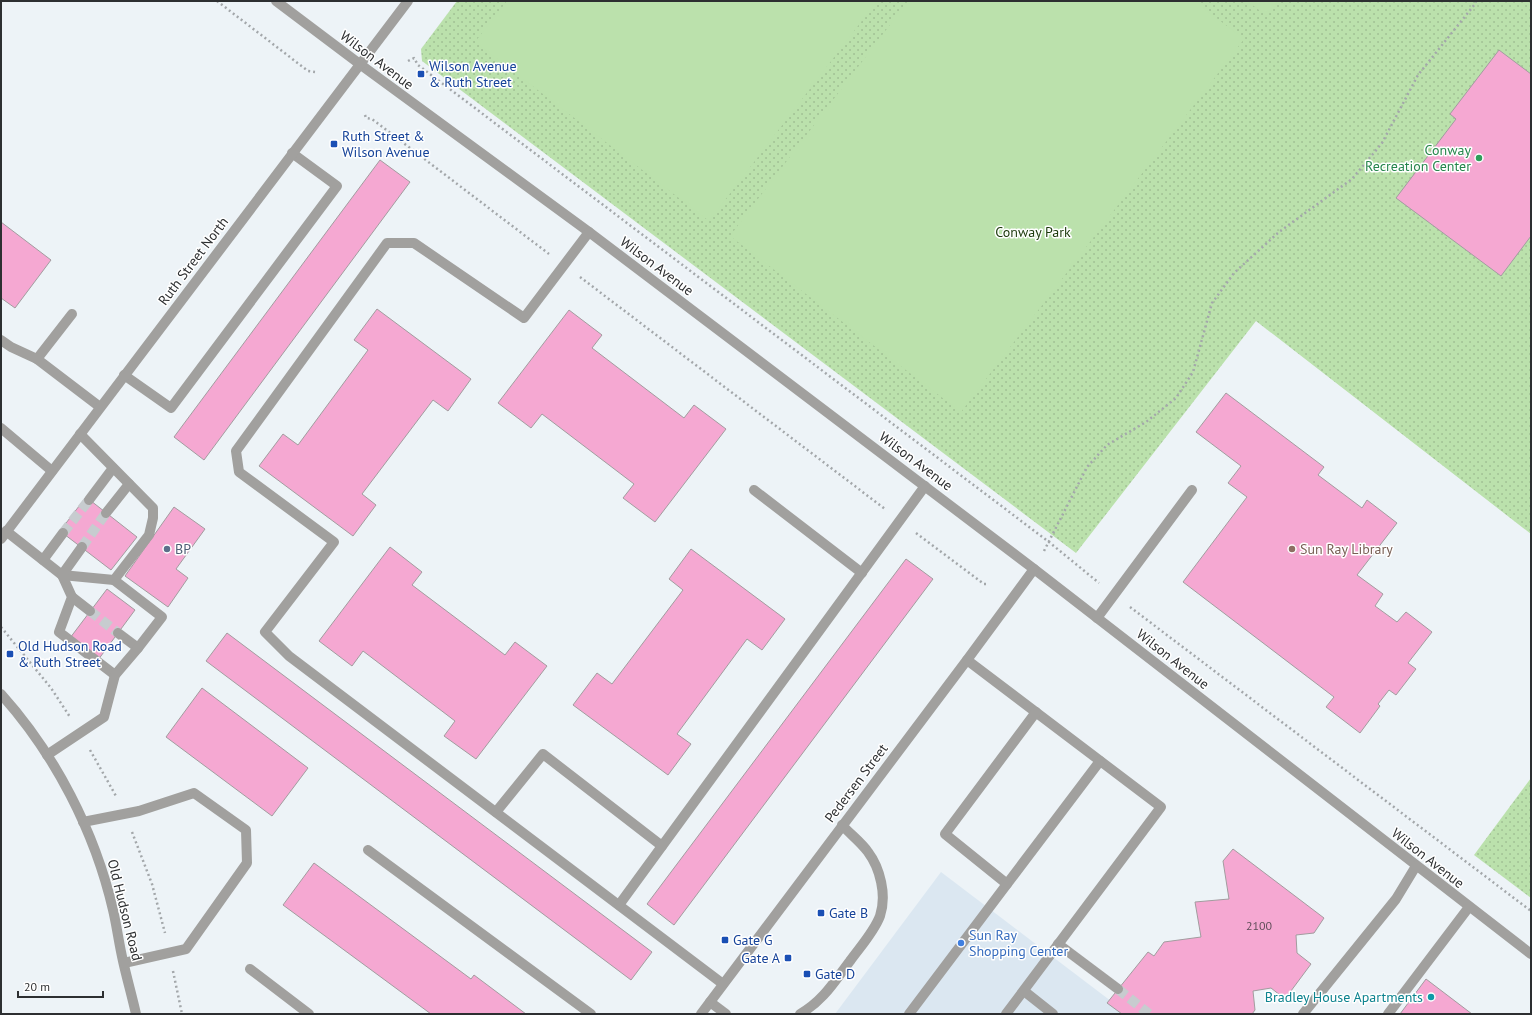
<svg xmlns="http://www.w3.org/2000/svg" width="1532" height="1015" viewBox="0 0 1532 1015" font-family="'PT Sans',sans-serif">
<defs>
<pattern id="park-dots" width="8" height="8" patternUnits="userSpaceOnUse"><rect width="8" height="8" fill="#bbe1ac"/><path d="M2 2h.1M6 6h.1" fill="none" stroke="#a1c194" stroke-width="1.8" stroke-linecap="round"/></pattern>
</defs>
<rect width="100%" height="100%" fill="#edf3f7"/>
<path fill="#dbe7f1" d="M941,872l187,142h-293z"/>
<g fill="url(#park-dots)">
<path d="M457,1h1074v533l-275,-213 -180,232 -654,-492 -1,-12z"/>
<path d="M1531,778v120l-57,-43z"/>
</g>
<g fill="#bbe1ac">
<path d="M507,1h370l-168,220 -234,-179z"/>
<path d="M908,1h286l50,38 -283,373 -231,-176z"/>
<path d="M1247,1h31l-11,15z"/>
</g>
<g fill="#f5a8d2" stroke="#a29c9f">
<path d="M1499,50l32,24v162l-30,40 -105,-78 60,-79 -6,-5z"/>
<path d="M380,160l30,22 -206,278 -30,-23z"/>
<path d="M1,222l50,38 -36,48 -14,-10z"/>
<path d="M377,309l94,70 -23,32 -15,-11 -71,94 14,11 -23,31 -94,-70 24,-32 15,11 70,-95 -14,-10z"/>
<path d="M569,310l33,25 -10,13 92,70 10,-13 32,24 -71,93 -32,-24 11,-14 -92,-70 -11,14 -33,-25z"/>
<path d="M1226,393l98,74 -6,8 44,33 5,-8 30,23 -40,52 26,19 -8,12 22,16 9,-10 26,20 -24,31 8,6 -20,26 -7,-5 -11,14 2,2 -20,27 -34,-26 8,-10 -151,-115 64,-85 -19,-14 13,-17 -45,-34z"/>
<path d="M86,497l51,40 -26,33 -51,-39z"/>
<path d="M174,507l31,22 -29,40 12,9 -20,29 -43,-31z"/>
<path d="M390,547l32,25 -10,13 93,70 10,-13 32,24 -71,93 -32,-23 11,-15 -92,-70 -11,15 -33,-25z"/>
<path d="M691,549l94,70 -23,31 -15,-11 -70,95 14,10 -23,31 -95,-70 24,-32 15,11 71,-94 -14,-11z"/>
<path d="M906,559l27,20 -259,346 -27,-21z"/>
<path d="M107,589l28,21 -37,50 -28,-22z"/>
<path d="M227,633l425,319 -21,28 -425,-319z"/>
<path d="M202,688l106,80 -36,48 -106,-79z"/>
<path d="M1233,849l91,69 -10,15 -18,2 1,18 14,11 -26,35 -14,-11 -18,3 2,19 -3,4h-130l-15,-11 41,-51 6,4 10,-14 37,-5 -6,-35 34,-3 -6,-38z"/>
<path d="M314,863l157,116 3,-4 52,39h-95l-148,-109z"/>
<path d="M1426,979l46,35h-72z"/>
</g>
<g fill="none" stroke-linecap="round" stroke-linejoin="round">
<g stroke="#c7cccf" stroke-width="10" stroke-dasharray="10 5" stroke-linecap="butt">
<path d="M63,533l26,-33"/>
<path d="M82,547l24,-34"/>
<path d="M90,611l28,22"/>
<path d="M1118,989l31,25"/>
</g>
<g stroke="#a3a7aa" stroke-width="2.5" stroke-dasharray="2 3" stroke-linecap="butt">
<path d="M217,1l91,70 7,1"/>
<path d="M408,61l6,-3 4,7 631,477 50,41"/>
<path d="M365,115l1,3 6,1 177,135"/>
<path d="M580,277l305,232"/>
<path d="M916,533l68,51h2"/>
<path d="M1044,551l43,-84 20,-22 39,-23 30,-24 17,-26 19,-69 22,-30 45,-41 73,-53 30,-36 36,-68 57,-71 1,-3"/>
<path d="M1130,607l401,304"/>
<path d="M1,627l50,61 19,29"/>
<path d="M90,750l26,46"/>
<path d="M132,832l20,52 13,49"/>
<path d="M173,971l9,43"/>
</g>
<g stroke="#a1a09e" stroke-width="10">
<path d="M276,1l85,64 228,167 445,337 497,385"/>
<path d="M589,232l-65,86 -110,-75h-27l-151,208 3,21 95,70 -69,90 24,24 434,328"/>
<path d="M72,314l-35,45 63,48"/>
<path d="M1,340l10,7 26,12"/>
<path d="M124,375l47,33 166,-222 -45,-33"/>
<path d="M1,428l51,43"/>
<path d="M754,490l108,83"/>
<path d="M89,500l24,-32"/>
<path d="M106,513l23,-29"/>
<path d="M6,531l56,44 52,5 35,-45 4,-17v-10l-73,-74"/>
<path d="M1,539l407,-538"/>
<path d="M82,547l-20,28 10,22 -13,35 56,43"/>
<path d="M43,560l20,-27"/>
<path d="M72,597l18,14"/>
<path d="M1097,618l95,-128"/>
<path d="M118,633l20,15"/>
<path d="M967,660l194,147 -155,207"/>
<path d="M1,694c54,60 94,138 112,216 4,17 6,34 10,51 4,18 9,35 13,53"/>
<path d="M47,755l57,-38 11,-42 23,-27 24,-31 -48,-37"/>
<path d="M496,812l47,-58 119,92"/>
<path d="M83,822l56,-11 55,-18 52,37 1,33 -61,86 -62,14"/>
<path d="M368,850l223,164"/>
<path d="M1007,884l93,-123"/>
<path d="M619,905l306,-419"/>
<path d="M1058,944l60,45"/>
<path d="M250,969l59,45"/>
<path d="M1024,991l29,23"/>
<path d="M710,1002l16,12"/>
<path d="M701,1014l266,-354 67,-91"/>
<path d="M800,1014c23,-13 34,-32 50,-53 10,-14 24,-29 30,-45 7,-21 0,-48 -12,-64 -7,-10 -18,-18 -26,-27"/>
<path d="M909,1014l98,-130 -62,-50 91,-122"/>
<path d="M1303,1014l93,-115 20,-33"/>
<path d="M1388,1014l81,-107"/>
</g>
</g>
<g fill="#1a4fb4" stroke="#fff" stroke-width="1.5">
<rect x="417" y="70" width="8" height="8" rx="2"/>
<rect x="330" y="140" width="8" height="8" rx="2"/>
<rect x="6" y="650" width="8" height="8" rx="2"/>
<rect x="817" y="909" width="8" height="8" rx="2"/>
<rect x="721" y="936" width="8" height="8" rx="2"/>
<rect x="784" y="954" width="8" height="8" rx="2"/>
<rect x="803" y="970" width="8" height="8" rx="2"/>
</g>
<circle fill="#2e9e5b" stroke="#fff" stroke-width="1.5" cx="1479" cy="158" r="4"/>
<circle fill="#5c6f8a" stroke="#fff" stroke-width="1.5" cx="167" cy="549" r="4"/>
<circle fill="#8d6e63" stroke="#fff" stroke-width="1.5" cx="1292" cy="549" r="4"/>
<circle fill="#3f7fe0" stroke="#fff" stroke-width="1.5" cx="961" cy="943" r="4"/>
<circle fill="#0f9aa8" stroke="#fff" stroke-width="1.5" cx="1431" cy="997" r="4"/>
<g text-anchor="middle" stroke-width="3" stroke-linejoin="round" paint-order="stroke">
<g font-size="12" fill="#5f4d59">
<text x="1259" y="930">2100</text>
</g>
<g font-size="14" fill="#2d2f31" stroke="#fff">
<text transform="translate(377 60) rotate(37)" y="5">Wilson Avenue</text>
<text transform="translate(193 261) rotate(-53)" y="5">Ruth Street North</text>
<text transform="translate(657 266) rotate(37)" y="5">Wilson Avenue</text>
<text transform="translate(916 461) rotate(37)" y="5">Wilson Avenue</text>
<text transform="translate(1173 659) rotate(38)" y="5">Wilson Avenue</text>
<text transform="translate(856 783) rotate(-53)" y="5">Pedersen Street</text>
<text transform="translate(1428 858) rotate(38)" y="5">Wilson Avenue</text>
<text transform="translate(125 910) rotate(76)" y="5">Old Hudson Road</text>
</g>
<g font-size="14" fill="#164399" stroke="#fff" text-anchor="start">
<text x="429" y="71">Wilson Avenue<tspan x="429" dy="16">&amp; Ruth Street</tspan></text>
<text x="342" y="141">Ruth Street &amp;<tspan x="342" dy="16">Wilson Avenue</tspan></text>
<text x="18" y="651">Old Hudson Road<tspan x="18" dy="16">&amp; Ruth Street</tspan></text>
<text x="829" y="918">Gate B</text>
<text x="733" y="945">Gate G</text>
<text x="780" y="963" text-anchor="end">Gate A</text>
<text x="815" y="979">Gate D</text>
</g>
<g font-size="14" fill="#27864d" stroke="#fff" text-anchor="end">
<text x="1471" y="155">Conway<tspan x="1471" dy="16">Recreation Center</tspan></text>
</g>
<g font-size="14" fill="#1b390b" stroke="#fff">
<text x="1033" y="237">Conway Park</text>
</g>
<g font-size="14" fill="#4e5e75" stroke="#fff" text-anchor="start">
<text x="175" y="554">BP</text>
</g>
<g font-size="14" fill="#785e54" stroke="#fff" text-anchor="start">
<text x="1300" y="554">Sun Ray Library</text>
</g>
<g font-size="14" fill="#366cbe" stroke="#fff" text-anchor="start">
<text x="969" y="940">Sun Ray<tspan x="969" dy="16">Shopping Center</tspan></text>
</g>
<g font-size="14" fill="#0d838f" stroke="#fff" text-anchor="end">
<text x="1423" y="1002">Bradley House Apartments</text>
</g>
</g>
<rect width="1532" height="1015" fill="none" stroke="#2d2f31" stroke-width="4"/>
<path d="M18 991v6h85v-6" fill="none" stroke="#2d2f31" stroke-width="2"/>
<text x="24" y="991" font-size="12" fill="#2d2f31" stroke="#ffffff" stroke-width="3" paint-order="stroke">20 m</text>
</svg>
